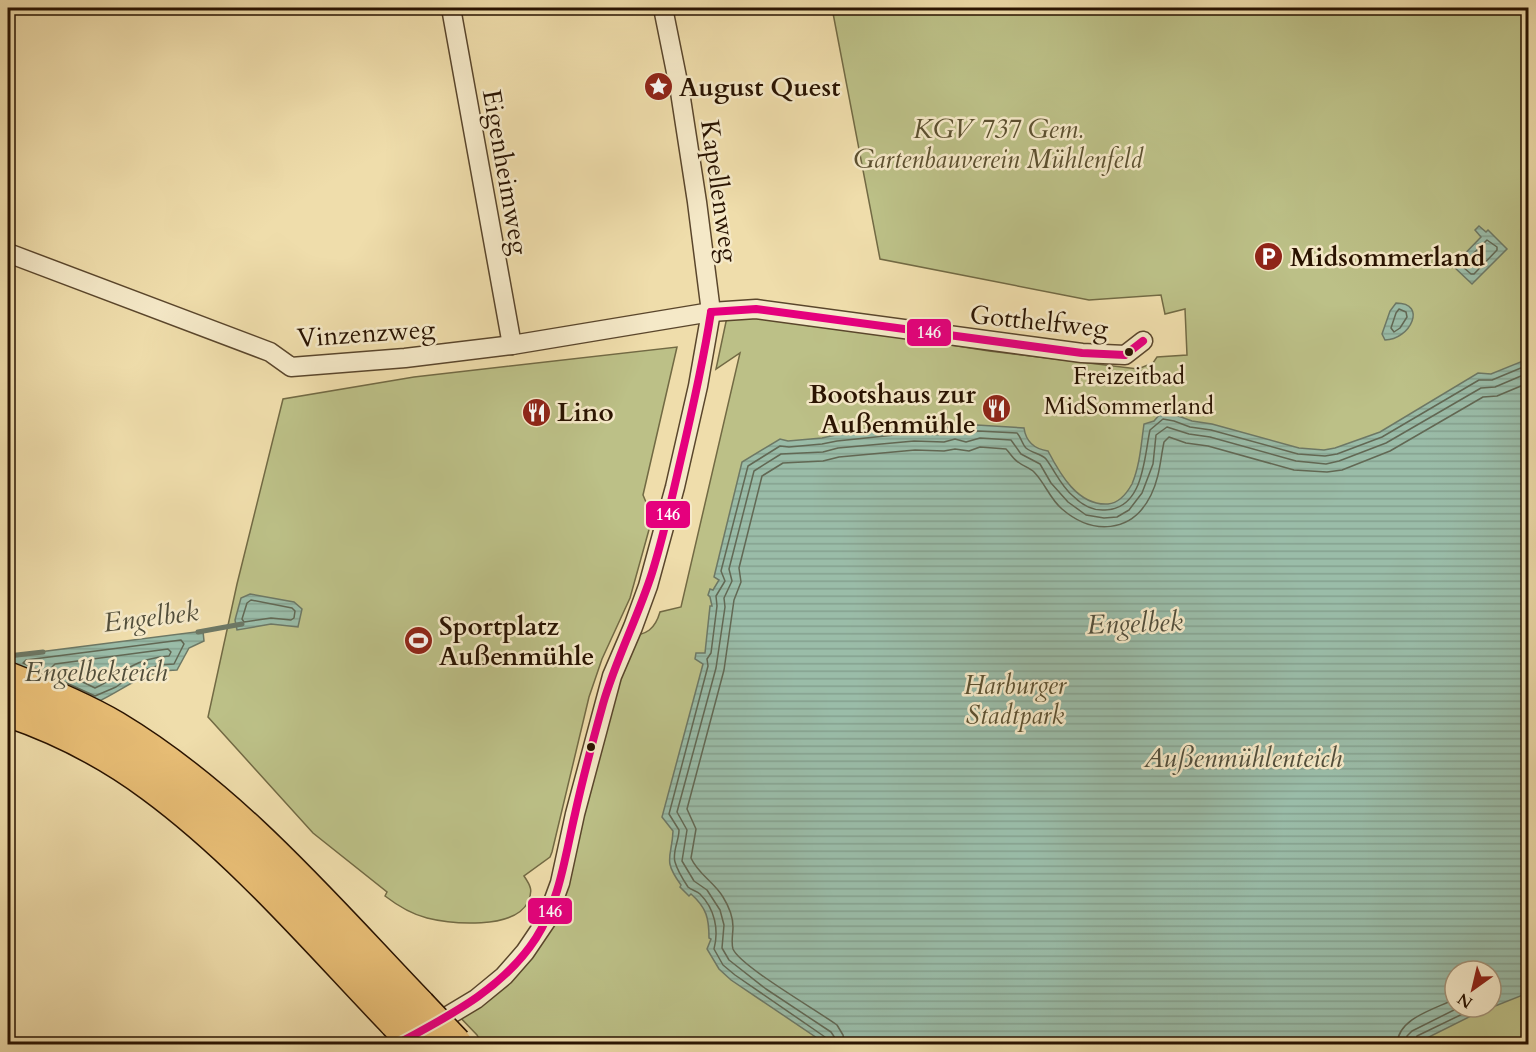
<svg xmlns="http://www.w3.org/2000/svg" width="1536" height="1052" viewBox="0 0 1536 1052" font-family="Cardo,serif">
<defs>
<pattern id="water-rules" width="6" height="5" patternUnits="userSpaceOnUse" patternTransform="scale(1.5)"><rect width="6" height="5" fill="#9abca8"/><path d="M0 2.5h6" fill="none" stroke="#85a18f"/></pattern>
</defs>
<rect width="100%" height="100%" fill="#efddab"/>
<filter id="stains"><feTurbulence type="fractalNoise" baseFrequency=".00333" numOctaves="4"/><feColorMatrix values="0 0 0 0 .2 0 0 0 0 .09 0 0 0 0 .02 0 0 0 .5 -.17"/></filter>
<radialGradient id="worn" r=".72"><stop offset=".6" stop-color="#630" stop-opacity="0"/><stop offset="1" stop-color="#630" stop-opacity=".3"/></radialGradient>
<g fill="#bcc087" stroke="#726a44" stroke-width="1.5" fill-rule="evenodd">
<path d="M832,8h696v1036h-1046l-5,-9 -22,-23 80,-73 94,-303c18,-1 26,-7 31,-24l21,-5 59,-254 -24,16 11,-52 3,-2 62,5 17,6 10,-2 170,27 149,18 15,-6 4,-6 30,-2 -2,-46 -20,5 -4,-19 -72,5 -209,-41zM1455,971h36v36h-36z"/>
<path d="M677,347l-34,148 8,19 -1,12 -20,72 -28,61 -13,38 -37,155 -2,5 -26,19c7,10 9,15 4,26 -14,28 -77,22 -101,16 -16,-4 -29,-12 -42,-22l2,-4 -74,-59 -105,-116 29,-133 46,-185 131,-22z"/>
</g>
<g fill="url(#water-rules)" stroke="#6d7865" stroke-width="1.5" fill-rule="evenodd">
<path d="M1479,226l7,6 2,-2 19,19 -35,35 -19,-18 28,-29 -6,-7z"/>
<path d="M1396,303c32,0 14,37 -11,37l-3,-6 8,-23z"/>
<path d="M1528,359v634l-53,21 -60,30h-589l-95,-64 -12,-11 -12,-20 4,-10 -2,-1c0,-19 -2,-30 -18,-44l-2,2 -9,-9 1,-2c-19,-26 -9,-27 -8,-54l-11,-14 41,-153 -8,-5 1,-6h9l5,-47h2l-2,-9 -2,-2 2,-6 3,1 6,-10 -5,-3 28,-115 38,-23 8,2 34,-3 14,-3 79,-8 30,2 8,-5h9l3,5 12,-4 47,3c2,14 10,21 24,23 12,23 30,55 60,53 11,-1 19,-11 24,-20 8,-19 9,-39 12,-60l10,-3 6,-7 10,-1 22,8 20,3 87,24 25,2 11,-2 45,-16 98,-59 13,1zM1455,971h36v36h-36z"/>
<path d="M250,594l44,8 8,7 -4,18 -27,-3 -34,6 -2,-10 6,-22z"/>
<path d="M203,631l1,10 -15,7 -12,22c-36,1 -51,19 -82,33l-87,-38v-9z"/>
</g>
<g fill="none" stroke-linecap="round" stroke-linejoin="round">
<g stroke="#626854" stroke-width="1.5">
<path d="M1487,240l10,7v3l-23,24h-3l-8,-7v-3z"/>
<path d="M1399,309l7,3 1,5 -7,11 -6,4 -3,-4 5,-15z"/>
<path d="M251,600l41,8 3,3 -1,7 -3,2 -20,-2 -27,4 -2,-3 5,-16z"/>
<path d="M181,640l3,4 -10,20 -14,1 -23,7 -21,15 -21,9 -72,-33 3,-3z"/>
<path d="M168,649l3,3 -2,4c-12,1 -26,4 -37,10 -13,7 -23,16 -37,22l-43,-21 3,-3z"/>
<path d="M828,1044l-3,-7 -90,-62 -12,-10 -9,-16c5,-19 1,-40 -14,-55 -3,-3 -9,-4 -12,-7 -4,-6 -11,-18 -13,-25 -3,-10 4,-21 4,-32l-10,-16 39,-148 -1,-7 4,-6 6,-47 -1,-10 9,-15 -4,-10 27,-105 32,-20 9,1 33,-3 15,-3 77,-8 31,2 10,-5 10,4 13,-3 39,2c4,4 5,11 9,15 6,5 16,6 20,11 9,12 15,27 27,37 9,9 19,15 32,14 39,-1 39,-53 45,-80l13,-11 11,2 16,6 21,3 87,24 27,2 12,-2 45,-17 97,-57h13l36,-15"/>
<path d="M836,1044l-1,-6 -4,-6 -65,-43 -37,-29 -7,-12 2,-23 -4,-15 -13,-20 -13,-9 -12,-20 5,-31 -10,-18 39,-144 9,-61 -1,-9 8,-17 -3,-12 25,-98 27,-17 42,-2 15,-4 76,-7 30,1 11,-3 11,3 14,-4 31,2 10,14 19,10 11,19 17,19 18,13 18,3 13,-1 12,-7 13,-17 11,-29 3,-29 11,-8 22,7 21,3 86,24 30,3 13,-3 47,-18 95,-55 14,-1 33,-14"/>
<path d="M845,1044l-2,-9 -6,-10c-19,-14 -97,-59 -104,-76 -2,-6 0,-16 0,-22 0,-10 -5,-22 -10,-30 -9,-15 -25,-23 -32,-39l5,-29 -9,-20 37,-139 10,-70 7,-18 -2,-14 23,-92 21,-13 40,-2 16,-4 76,-7 29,1 11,-2 14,2 11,-4 26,2c4,4 7,10 12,13 5,4 12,6 16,10 11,11 16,27 28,37 30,26 70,25 89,-14 9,-19 9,-34 13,-53l5,-5 17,6 22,3 86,24 33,2 15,-2 48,-19 93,-54 14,-1 31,-13"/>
<path d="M1397,1044c1,-26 38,-35 58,-45"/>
<path d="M1406,1044l1,-8 5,-5 48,-24"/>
<path d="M1414,1044l3,-8 60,-29"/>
</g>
<g stroke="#6d7865" stroke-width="5">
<path d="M198,632l44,-8"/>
<path d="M8,656l35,-4"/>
</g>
<defs>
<g id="street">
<path d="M451,8l61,337"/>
<path d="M8,253l262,99 21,15 114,-9 107,-13 199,-33 45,-3 326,44 43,2 18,-14"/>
<path d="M431,1026l45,-27 28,-23 21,-24 21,-31 14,-38 15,-69 37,-138 21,-49 15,-41 27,-99 23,-101 13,-74 -14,-110 -17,-110 -17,-84"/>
</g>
<g id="highway">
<path d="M8,679c36,14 73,29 107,49 118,71 210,180 304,278"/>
<path d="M8,710c50,17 101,43 144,75 91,67 166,156 244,237"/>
</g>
</defs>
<use href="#street" stroke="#5a462c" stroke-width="21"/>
<use href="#highway" stroke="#291301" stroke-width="36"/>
<use href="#street" stroke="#f5e9c8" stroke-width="18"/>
<use href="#highway" stroke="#e8be76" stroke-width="33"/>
<defs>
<g id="highway-bridge">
<path d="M419,1006l36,38"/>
<path d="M396,1022l21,22"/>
</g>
</defs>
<use href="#highway-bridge" stroke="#291301" stroke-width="36" stroke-linecap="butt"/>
<use href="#highway-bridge" stroke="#e8be76" stroke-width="33"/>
<defs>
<g id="bus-1">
<path d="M711,312l45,-3 326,44 43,2 18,-14"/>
<path d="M397,1044c52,-28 106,-55 139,-106 24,-38 29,-82 39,-124 8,-37 18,-74 28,-110 13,-45 35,-87 49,-131 11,-35 19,-71 27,-106 12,-51 24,-103 32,-155"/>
</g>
</defs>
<use href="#bus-1" stroke="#f5e9c8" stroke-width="12"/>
<use href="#bus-1" stroke="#e5007d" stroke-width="8"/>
</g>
<defs>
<symbol id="sight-disc" viewBox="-11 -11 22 22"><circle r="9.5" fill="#8f2418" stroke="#f5e9c8"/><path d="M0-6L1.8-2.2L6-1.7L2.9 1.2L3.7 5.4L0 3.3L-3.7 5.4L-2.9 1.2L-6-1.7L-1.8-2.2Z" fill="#fff"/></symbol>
<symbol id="parking-disc" viewBox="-11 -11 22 22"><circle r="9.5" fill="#8f2418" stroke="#f5e9c8"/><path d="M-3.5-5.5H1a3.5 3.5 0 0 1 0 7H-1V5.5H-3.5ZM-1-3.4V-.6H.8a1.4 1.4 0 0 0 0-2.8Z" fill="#fff"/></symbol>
<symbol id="restaurant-disc" viewBox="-11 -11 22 22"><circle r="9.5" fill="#8f2418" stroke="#f5e9c8"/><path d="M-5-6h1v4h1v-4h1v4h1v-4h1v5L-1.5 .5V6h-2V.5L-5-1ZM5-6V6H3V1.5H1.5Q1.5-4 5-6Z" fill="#fff"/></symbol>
<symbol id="stadium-disc" viewBox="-11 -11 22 22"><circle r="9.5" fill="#8f2418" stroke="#f5e9c8"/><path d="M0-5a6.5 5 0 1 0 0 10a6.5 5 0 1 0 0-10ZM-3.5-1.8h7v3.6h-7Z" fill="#fff"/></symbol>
</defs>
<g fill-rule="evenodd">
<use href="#sight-disc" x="642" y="70" width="33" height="33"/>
<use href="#parking-disc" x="1252" y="240" width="33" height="33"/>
<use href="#restaurant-disc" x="980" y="392" width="33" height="33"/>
<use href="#restaurant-disc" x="520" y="396" width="33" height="33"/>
<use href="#stadium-disc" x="402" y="624" width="33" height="33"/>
</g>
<g fill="#291301" stroke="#f5e9c8" stroke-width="2">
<circle cx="1129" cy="352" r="5"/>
<circle cx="591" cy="747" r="5"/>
</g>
<g text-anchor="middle" stroke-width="5" stroke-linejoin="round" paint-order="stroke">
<g font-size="24" fill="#291301" stroke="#f5e9c8">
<text x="1129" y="384">Freizeitbad<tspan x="1129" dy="30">MidSommerland</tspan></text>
</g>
<g font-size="26" font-weight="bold" fill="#291301" stroke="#f5e9c8" text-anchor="start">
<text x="679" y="96">August Quest</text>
<text x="1290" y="266">Midsommerland</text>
<text x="976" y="403" text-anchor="end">Bootshaus zur<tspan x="976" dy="30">Außenmühle</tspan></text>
<text x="557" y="421">Lino</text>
<text x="439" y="635">Sportplatz<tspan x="439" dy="30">Außenmühle</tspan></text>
</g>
<g font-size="26" font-style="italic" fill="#5c5030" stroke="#f5e9c8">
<text x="998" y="138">KGV 737 Gem.<tspan x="998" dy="30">Gartenbauverein Mühlenfeld</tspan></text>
<text x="1015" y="694">Harburger<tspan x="1015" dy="30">Stadtpark</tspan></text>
</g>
<g font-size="26" fill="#291301" stroke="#f5e9c8">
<text transform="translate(506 172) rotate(80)" y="9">Eigenheimweg</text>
<text transform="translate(720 191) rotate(82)" y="9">Kapellenweg</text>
<text transform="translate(1039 321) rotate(6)" y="9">Gotthelfweg</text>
<text transform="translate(366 333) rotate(-4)" y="9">Vinzenzweg</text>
</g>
<g font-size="27" font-style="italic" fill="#514e3b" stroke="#f5e9c8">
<text transform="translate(151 617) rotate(-7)" y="9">Engelbek</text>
<text transform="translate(1135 623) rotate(-2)" y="9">Engelbek</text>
<text x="96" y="681">Engelbekteich</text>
<text x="1243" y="767">Außenmühlenteich</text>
</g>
</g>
<g stroke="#f5e9c8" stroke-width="2">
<rect x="906" y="318" width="46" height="29" rx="6" fill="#e5007d"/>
<rect x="645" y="500" width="46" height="29" rx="6" fill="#e5007d"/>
<rect x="527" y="897" width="46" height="28" rx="6" fill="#e5007d"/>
</g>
<g font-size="16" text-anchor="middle" font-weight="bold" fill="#fff">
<text x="929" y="338">146</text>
<text x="668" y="520">146</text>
<text x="550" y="917">146</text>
</g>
<rect width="1536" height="1052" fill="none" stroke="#efddab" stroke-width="30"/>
<rect x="9" y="9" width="1518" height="1034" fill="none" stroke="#291301" stroke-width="3"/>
<rect x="15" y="15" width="1506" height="1022" fill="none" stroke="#291301" stroke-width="1.5"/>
<g transform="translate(1473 989) rotate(214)"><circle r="28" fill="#f5e9c8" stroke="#a39378" stroke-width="1.5"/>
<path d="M0-4.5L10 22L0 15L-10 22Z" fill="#8f2418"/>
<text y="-9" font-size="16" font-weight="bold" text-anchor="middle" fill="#291301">N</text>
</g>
<rect width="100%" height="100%" filter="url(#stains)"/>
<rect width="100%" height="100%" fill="url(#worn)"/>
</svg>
